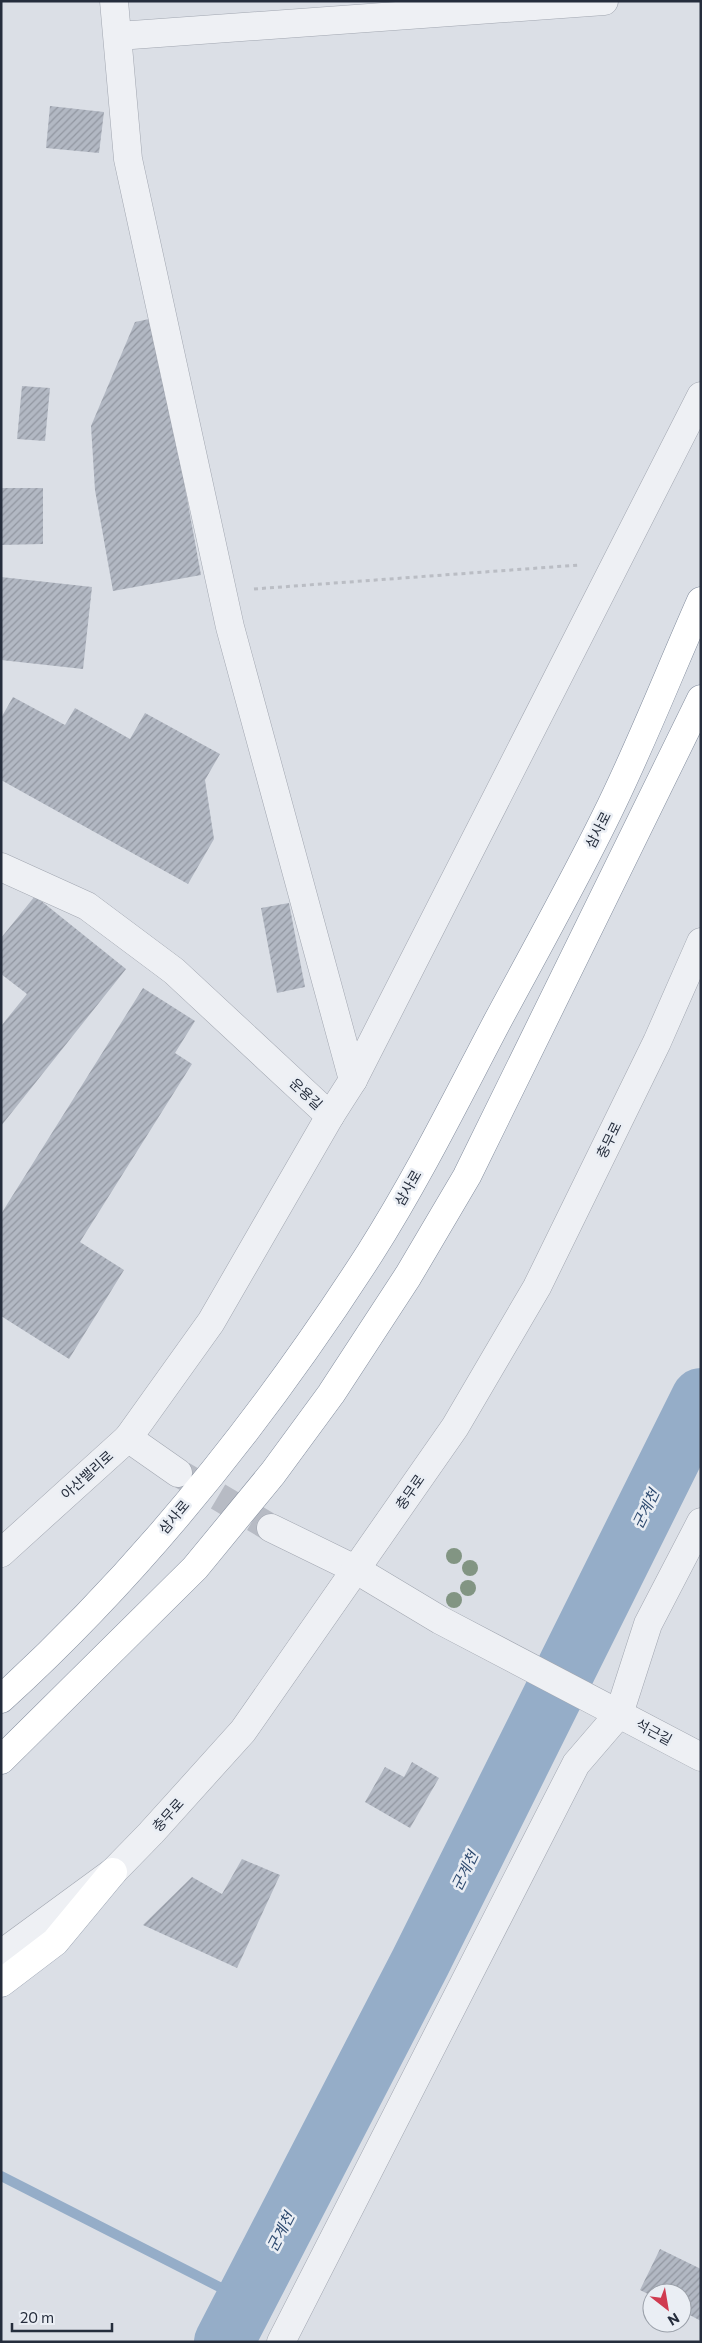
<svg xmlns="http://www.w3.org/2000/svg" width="702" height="2343" viewBox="0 0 702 2343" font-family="Commissioner,'Noto Sans KR',sans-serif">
<defs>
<pattern id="building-hatch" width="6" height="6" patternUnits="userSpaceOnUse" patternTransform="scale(1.25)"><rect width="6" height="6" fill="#b2b8c3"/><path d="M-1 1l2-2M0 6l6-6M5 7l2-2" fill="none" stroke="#9196a0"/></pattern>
</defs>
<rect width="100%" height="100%" fill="#dbdfe6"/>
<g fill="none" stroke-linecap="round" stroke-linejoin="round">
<path stroke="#95adc8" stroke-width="10" d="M1,2176l244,124"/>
<path stroke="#95adc8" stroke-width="60" d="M224,2342l196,-379 281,-565"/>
</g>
<g fill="url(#building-hatch)">
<path d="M50,106l54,6 -5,41 -53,-5z"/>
<path d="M154,318l47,257 -88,16 -18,-101 -4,-64 44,-104z"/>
<path d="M22,386l28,2 -5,53 -28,-2z"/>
<path d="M1,488h42v56l-42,1z"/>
<path d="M1,577l91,10 -9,82 -82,-9z"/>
<path d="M13,697l52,28 10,-17 55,31 15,-26 75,41 -15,26 9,59 -26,45 -187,-104v-62z"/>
<path d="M35,896l91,73 -125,157v-100l26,-32 -26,-20v-36z"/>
<path d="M289,903l16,84 -28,6 -16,-85z"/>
<path d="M143,988l52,33 -20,32 17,11 -112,178 44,28 -55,89 -68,-43v-102z"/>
<path d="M412,1762l27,16 -29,50 -45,-26 20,-35 19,10z"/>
<path d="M242,1859l38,16 -43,93 -94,-43 49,-48 30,17z"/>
<path d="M660,2249l41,20v52l-19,-10v-18h-30v3l-12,-6z"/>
</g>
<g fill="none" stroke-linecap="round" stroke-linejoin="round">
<path stroke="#b7bbc4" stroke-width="28" stroke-dasharray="28 14" stroke-linecap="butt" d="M182,1475l89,53"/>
<defs>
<g id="minor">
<path d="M114,1l14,158 102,468 123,453"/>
<path d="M118,36l486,-35"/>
<path d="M1,867l86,39 87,65 156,145 -119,206 -83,116 50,35"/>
<path d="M330,1116l23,-36 348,-684"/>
<path d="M271,1528l84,41 85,51 261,137"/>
<path d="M281,2342l295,-578 43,-50 29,-90 53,-102"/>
</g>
<g id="tertiary">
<path d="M1,1553l127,-115"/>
<path d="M1,1954l112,-82 38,-39 92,-102 212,-304 82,-140 120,-245 44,-100"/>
</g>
<path id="primary" d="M1,1983l54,-41 58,-70"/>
<g id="trunk">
<path d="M1,1699c143,-130 265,-284 369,-446 47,-74 86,-153 127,-231 36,-67 74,-135 108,-204 35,-70 64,-145 96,-217"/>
<path d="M1,1760l194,-192 78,-95 58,-79 77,-118 59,-100 234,-477"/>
</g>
</defs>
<use href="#minor" stroke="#a1a6b0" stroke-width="29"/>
<use href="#tertiary" stroke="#a1a6b0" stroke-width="29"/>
<use href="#primary" stroke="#9aa3b2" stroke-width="29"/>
<use href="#trunk" stroke="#828c9d" stroke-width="29"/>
<path stroke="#babdc4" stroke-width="3" stroke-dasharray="4 4" stroke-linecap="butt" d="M254,589l325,-24"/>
<use href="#minor" stroke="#eef0f4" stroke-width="28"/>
<use href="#tertiary" stroke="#eef0f4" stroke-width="28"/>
<use href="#primary" stroke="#fff" stroke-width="28"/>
<use href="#trunk" stroke="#fff" stroke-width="28"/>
</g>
<g fill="#829583">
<circle cx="454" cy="1556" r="8"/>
<circle cx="470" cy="1568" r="8"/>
<circle cx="468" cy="1588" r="8"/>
<circle cx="454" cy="1600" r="8"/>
</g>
<g text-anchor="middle" stroke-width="5" stroke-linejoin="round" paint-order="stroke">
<g font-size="14" fill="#252d3c" stroke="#eaeef4">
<text transform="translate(598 830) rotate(-63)" y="5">삼사로</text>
<text transform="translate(306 1094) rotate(43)" y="5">운용길</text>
<text transform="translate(609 1140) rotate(-64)" y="5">충무로</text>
<text transform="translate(408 1188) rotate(-60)" y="5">삼사로</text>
<text transform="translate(87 1475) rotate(-42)" y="5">아산밸리로</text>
<text transform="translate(410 1492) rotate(-55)" y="5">충무로</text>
<text transform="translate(174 1517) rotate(-50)" y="5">삼사로</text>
<text transform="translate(654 1732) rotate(28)" y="5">석근길</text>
<text transform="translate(168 1815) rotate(-48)" y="5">충무로</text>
</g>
<g font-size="15" font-style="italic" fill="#2f4b70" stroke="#eaeef4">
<text transform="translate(646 1509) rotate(-64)" y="5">군계천</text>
<text transform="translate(465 1871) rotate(-64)" y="5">군계천</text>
<text transform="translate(281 2232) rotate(-63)" y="5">군계천</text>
</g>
</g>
<rect width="702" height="2343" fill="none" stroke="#252d3c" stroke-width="5"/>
<g transform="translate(667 2308) rotate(149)"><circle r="24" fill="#eaeef4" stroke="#9ba1aa"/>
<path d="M0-4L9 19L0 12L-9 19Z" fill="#d03b50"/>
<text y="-8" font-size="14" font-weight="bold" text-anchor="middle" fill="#252d3c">N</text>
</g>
<path d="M12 2323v8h100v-8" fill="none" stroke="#252d3c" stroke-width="2.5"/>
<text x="20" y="2323" font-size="15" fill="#252d3c" stroke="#eaeef4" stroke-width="4" paint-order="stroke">20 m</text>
</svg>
